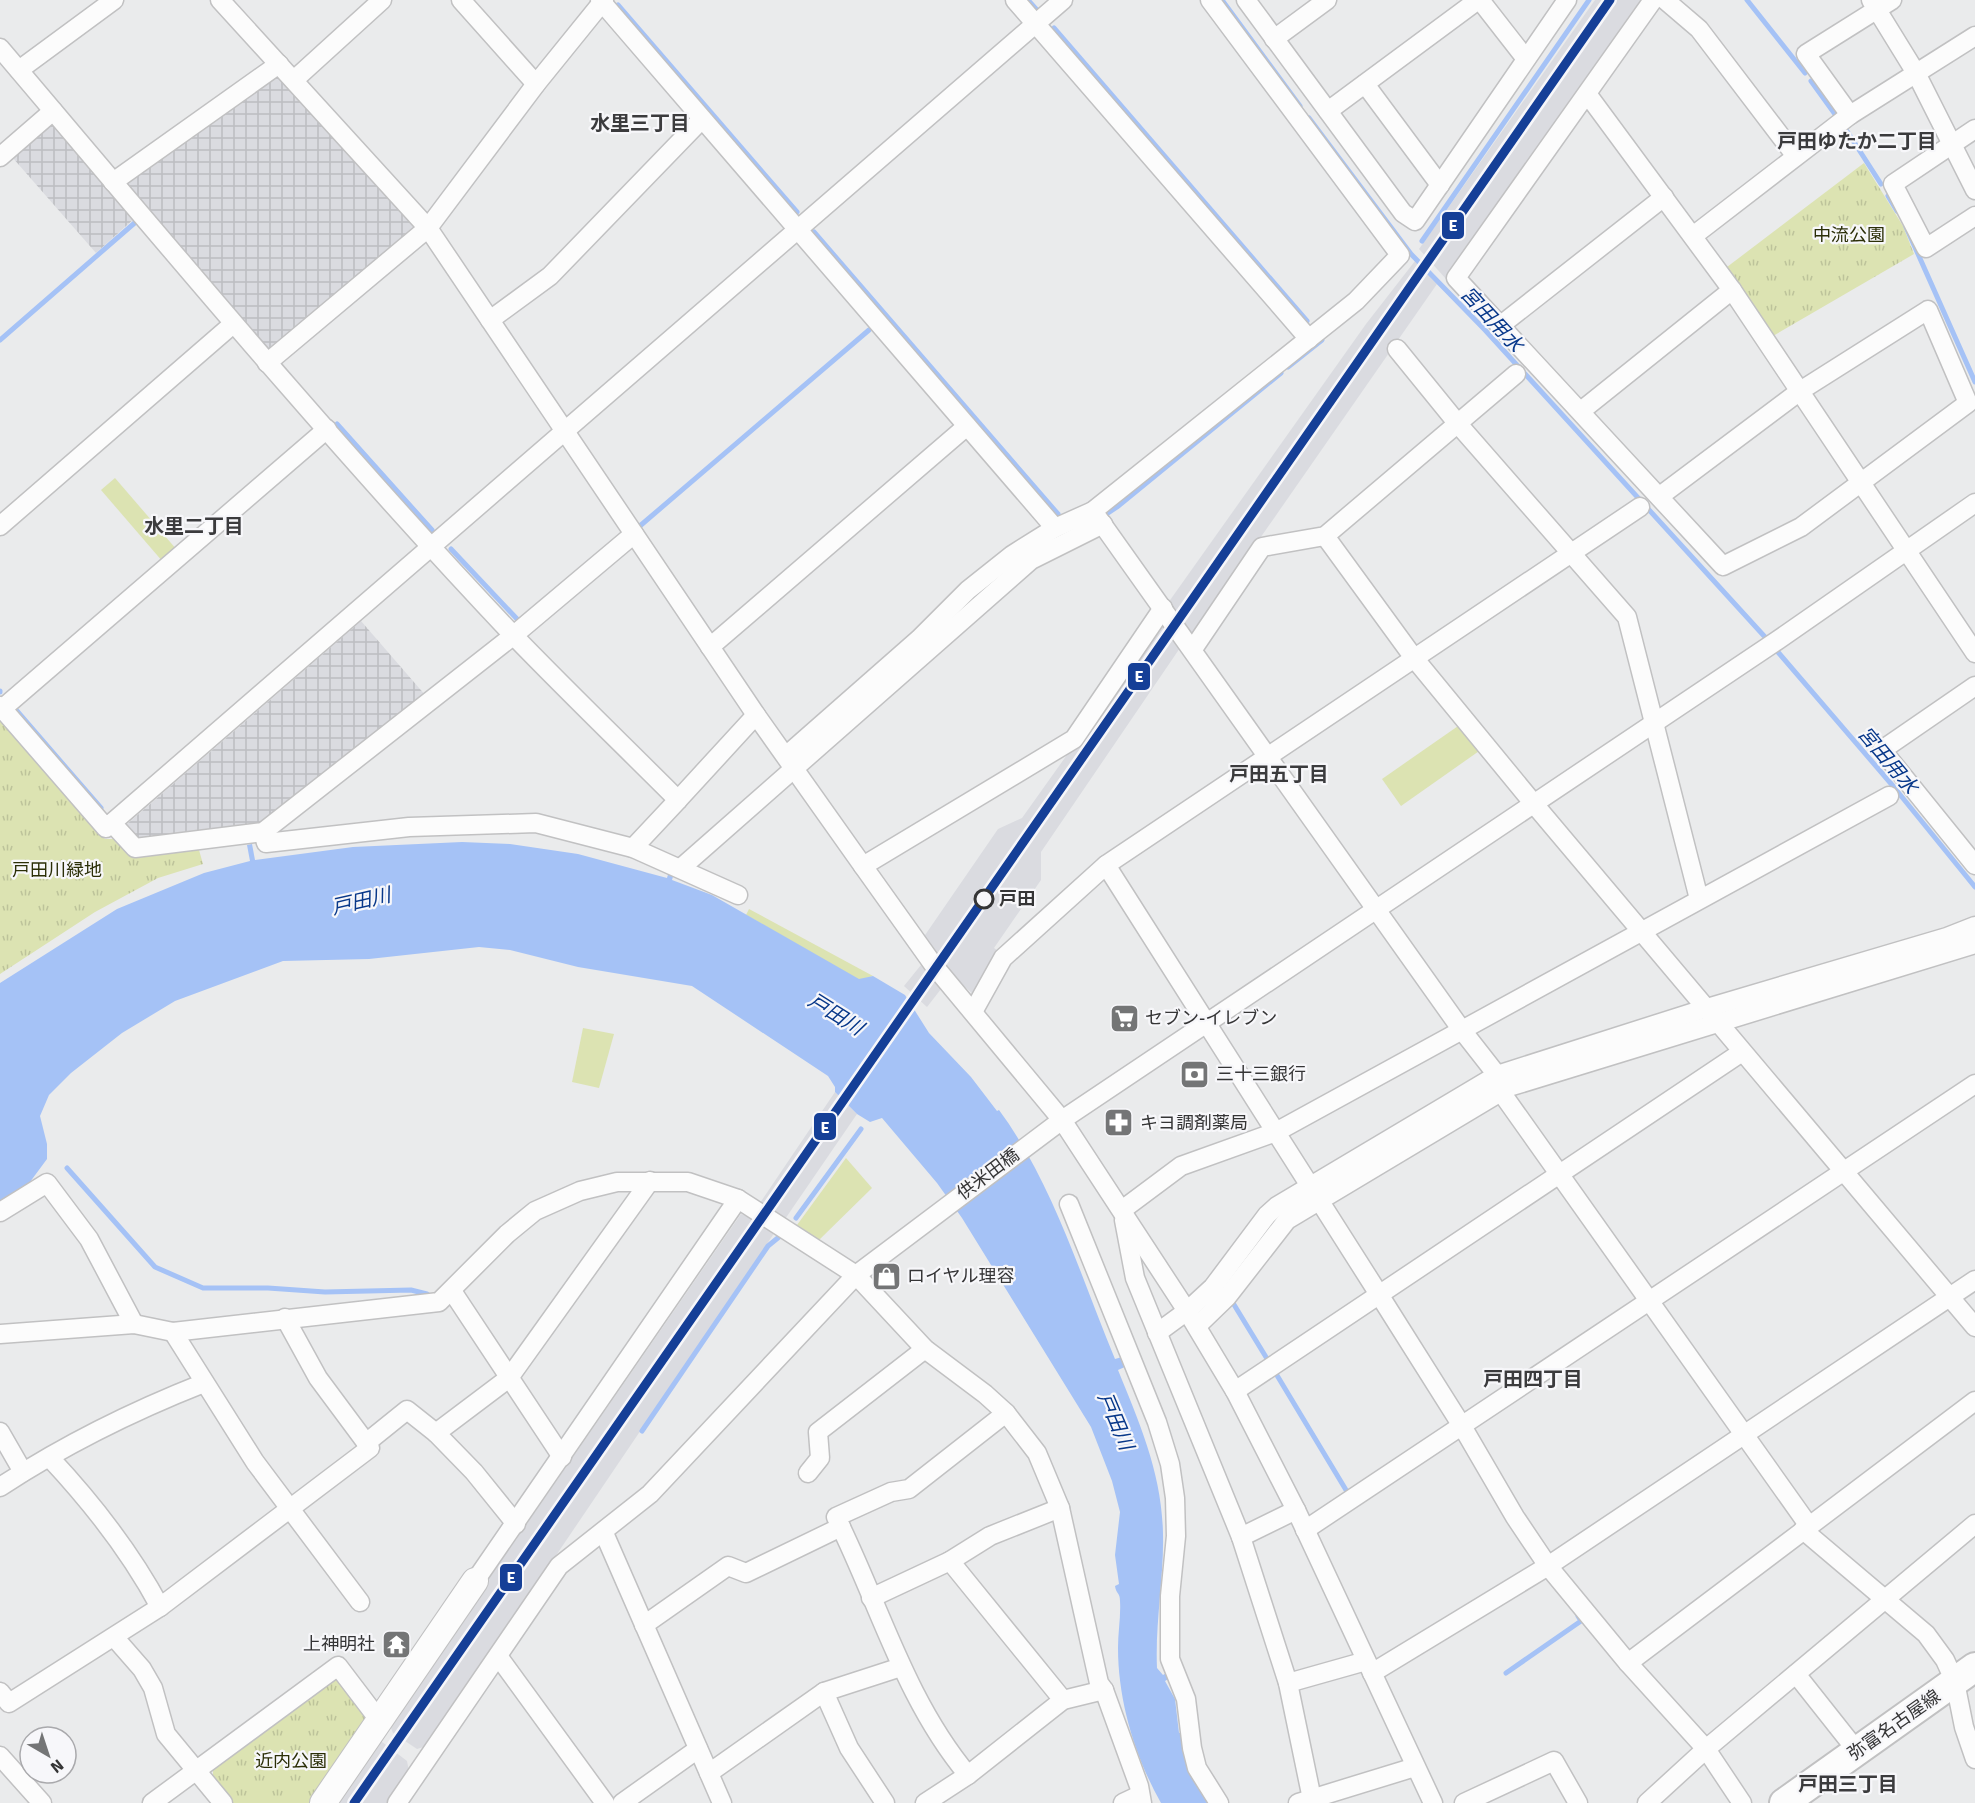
<svg xmlns="http://www.w3.org/2000/svg" width="1975" height="1803" viewBox="0 0 1975 1803" font-family="Signika,'Noto Sans JP',sans-serif">
<defs>
<pattern id="industrial-grid" width="8" height="8" patternUnits="userSpaceOnUse" patternTransform="scale(1.5)"><rect width="8" height="8" fill="#dadbe0"/><path d="M0 4h8M4 0v8" fill="none" stroke="#bcbdc1"/></pattern>
<pattern id="park-tufts" width="24" height="20" patternUnits="userSpaceOnUse" patternTransform="scale(1.5)"><rect width="24" height="20" fill="#dce3b2"/><path d="M3 7l-1-3M5 7V3M7 7l1-3M15 17l-1-3M17 17v-4M19 17l1-3" fill="none" stroke="#bdc39a"/></pattern>
</defs>
<rect width="100%" height="100%" fill="#eaebec"/>
<g fill="#dadbe0">
<path d="M1595,0h47l-196,279 -27,-30z"/>
<path d="M1415,261l22,23 -245,352 -24,-33 198,-279z"/>
<path d="M1163,620l19,25 -141,207v28l-47,68 7,5 -26,43 -13,-12 -39,-46 75,-109 24,-11z"/>
<path d="M921,965l20,24 -14,18 -23,-21z"/>
<path d="M835,1092l22,22 -74,108 -25,-16z"/>
<path d="M741,1214l36,15 -350,517 -10,3 -24,-16 -4,-10z"/>
<path d="M382,1742l25,19 2,11 -21,31h-56l41,-59z"/>
</g>
<g fill="url(#industrial-grid)">
<path d="M274,70l144,154 -8,12 -140,116h-4l-139,-169z"/>
<path d="M49,123l5,1 81,94 -39,35 -84,-96z"/>
<path d="M361,621l65,75 -164,128 -125,17 -11,-16z"/>
</g>
<g fill="#dce3b2">
<path d="M115,478l62,72 -14,12 -62,-72z"/>
<path d="M1461,724l21,25 -81,57 -19,-27z"/>
<path d="M749,909l124,67 -14,4 -113,-65z"/>
<path d="M583,1028l31,6 -15,54 -27,-6z"/>
<path d="M846,1158l26,30 -53,52 -22,-15z"/>
</g>
<g fill="url(#park-tufts)">
<path d="M1864,163l39,63 11,28 -141,82 -46,-69z"/>
<path d="M0,720l105,119h14l11,15 69,-4 4,14 -45,14 -63,34 -95,62z"/>
<path d="M339,1679l25,37 2,9 -54,78h-79l-20,-25v-10l117,-88z"/>
</g>
<path fill="#a5c2f6" d="M462,842l48,2 68,10 89,24 2,-7 5,2 -2,7 40,15 147,84 14,-3 32,19 24,38 42,44 26,34 2,-1c54,73 81,165 116,249l7,-2 5,9 -9,4c22,54 44,104 45,164 1,44 -8,89 -6,134l6,7 5,-3 2,6 -5,3 10,18 4,34 4,-1 1,8 -3,2 12,34 17,27h-49c-26,-46 -43,-102 -43,-155 0,-16 3,-32 2,-47 0,-9 -4,-7 -5,-15l4,-2 -4,-29 5,-43 -8,-31 -21,-54 -129,-209 -25,-35 -55,-65 -12,4 -13,-8 -22,-22v-5l-7,-11 -136,-90 -114,-19 -68,-17 -31,-3 -110,12 -86,2 -108,40 -53,32 -51,40 -22,22 -9,21 7,28v15l-17,23 -30,21v-220l117,-74 87,-36 46,-12 -3,-16 5,-1 3,16 98,-13z"/>
<g fill="none" stroke-linecap="round" stroke-linejoin="round">
<g stroke="#a5c2f6" stroke-width="5">
<path d="M1028,0l8,9"/>
<path d="M1222,0l78,106"/>
<path d="M1747,0l58,73"/>
<path d="M618,5l179,207"/>
<path d="M1054,28l253,293"/>
<path d="M1811,81l34,47 36,56"/>
<path d="M1309,118l102,136 74,76 280,307"/>
<path d="M1888,196l9,15"/>
<path d="M1906,227l69,155"/>
<path d="M814,232l244,282"/>
<path d="M1422,241l167,-241"/>
<path d="M0,340l138,-120"/>
<path d="M1288,367l34,-27"/>
<path d="M337,424l95,106"/>
<path d="M1102,517l15,-10 164,-134"/>
<path d="M641,525l228,-195"/>
<path d="M451,549l67,71"/>
<path d="M965,605l18,-15"/>
<path d="M1777,651l116,135 82,101"/>
<path d="M0,691v1"/>
<path d="M17,711l84,97"/>
<path d="M67,1168l88,99 48,21h65l57,4 86,-2 16,4"/>
<path d="M796,1218l65,-89"/>
<path d="M1233,1303l36,59"/>
<path d="M1275,1372l71,118"/>
<path d="M642,1431l126,-185 11,-9"/>
<path d="M1506,1673l75,-52 -3,-5"/>
</g>
<defs>
<g id="street">
<path d="M220,0l208,228 328,487 107,151 72,101 127,153 125,191 48,80 61,119 137,293"/>
<path d="M461,0l75,84"/>
<path d="M600,0l455,528"/>
<path d="M1015,0l294,339"/>
<path d="M1246,0l157,213 12,8 152,-221"/>
<path d="M1480,0l46,59"/>
<path d="M1653,0l-197,278 267,288 78,-39 167,-124 -40,-93 -128,81 -140,105"/>
<path d="M1665,0l34,29 96,126"/>
<path d="M1871,0l45,73 59,117"/>
<path d="M1892,0l-86,54 44,61 125,-79"/>
<path d="M1274,39l53,-39"/>
<path d="M0,48c168,198 334,398 513,587 54,56 110,110 165,165l78,-85"/>
<path d="M19,70l95,-70"/>
<path d="M294,80l88,-80"/>
<path d="M1365,84l75,101"/>
<path d="M1588,95l144,195 243,363"/>
<path d="M1328,111l150,-111"/>
<path d="M1975,129l-82,55 33,64 49,-32"/>
<path d="M0,157l53,-46"/>
<path d="M113,182l166,-118"/>
<path d="M1693,236l157,-121"/>
<path d="M490,320l60,-44 152,-157"/>
<path d="M1501,325l163,-128"/>
<path d="M1397,349l61,75 169,193 72,282"/>
<path d="M267,363l161,-135 108,-144 68,-84"/>
<path d="M1581,411l151,-121"/>
<path d="M1093,511l368,518 36,46 4,17 308,434"/>
<path d="M0,526l233,-202"/>
<path d="M1325,536l89,122 120,146 441,523"/>
<path d="M710,647l257,-221"/>
<path d="M1193,649l69,-102 63,-11 191,-162"/>
<path d="M1975,686l-93,64 93,115"/>
<path d="M0,706l106,122 957,-828"/>
<path d="M2,709l325,-280"/>
<path d="M787,755l132,-116 49,-49 44,-35 43,-27 38,-17 263,-210 44,-46 -190,-255"/>
<path d="M112,823l23,25 128,-16 251,-197 120,-101"/>
<path d="M263,832l3,11 143,-16 127,-4 97,25 105,47"/>
<path d="M633,848l45,-48"/>
<path d="M1106,865l274,431 82,130 53,91 33,49 80,97 78,86 36,54"/>
<path d="M863,866l211,-127 89,-131"/>
<path d="M681,868l350,-308 72,-36"/>
<path d="M973,1012l30,-54 103,-93 534,-358"/>
<path d="M1069,1204l88,218 13,42 5,34 1,38 -6,60v63l16,40 6,49 5,20 22,35"/>
<path d="M1122,1210l59,-44 95,-34 613,-336"/>
<path d="M0,1212l47,-29 42,56 45,85"/>
<path d="M1124,1220l11,58 106,259 47,146 24,116"/>
<path d="M452,1291l110,166"/>
<path d="M1197,1326l30,-29 60,-77 222,-133 466,-143"/>
<path d="M173,1332l82,130 105,140"/>
<path d="M1157,1333l30,-22 26,-24 54,-72 10,-9 220,-131 210,-67 240,-71 28,-11"/>
<path d="M0,1334l134,-10 39,8 266,-30 68,-68 28,-23 45,-20 37,-9h71l50,17 118,76 69,74 60,45 21,19 31,40 23,55 39,175 5,7 35,96 3,17"/>
<path d="M1235,1391l507,-339"/>
<path d="M0,1432l23,40"/>
<path d="M366,1443l41,-33 29,23"/>
<path d="M50,1458c43,46 80,93 110,149"/>
<path d="M808,1473l12,-15 -2,-26 107,-83"/>
<path d="M0,1487c64,-42 133,-76 204,-104"/>
<path d="M516,1524l-42,-52 -38,-39 73,-55 141,-197"/>
<path d="M1305,1530l670,-446"/>
<path d="M1803,1530l123,104 19,26 10,22 9,45 11,32"/>
<path d="M604,1533l118,270"/>
<path d="M1241,1537l55,-27"/>
<path d="M950,1561l113,139"/>
<path d="M475,1581l263,-382"/>
<path d="M871,1598l79,-37 40,-25 70,-28"/>
<path d="M644,1625l84,-59 18,7 95,-46"/>
<path d="M114,1637l28,32 11,19 13,46 57,69"/>
<path d="M498,1656l107,147"/>
<path d="M1628,1663l347,-262"/>
<path d="M1372,1673l176,-107 427,-286"/>
<path d="M1796,1674l61,77"/>
<path d="M1288,1683l78,-22"/>
<path d="M0,1692l9,11 151,-96 210,-159 -52,-70 -33,-60"/>
<path d="M824,1692l25,56 36,55"/>
<path d="M0,1756l42,47"/>
<path d="M709,1773l115,-81 77,-25"/>
<path d="M968,1775c-63,-75 -89,-172 -132,-258l55,-25 18,-3 97,-76"/>
<path d="M152,1803l186,-137 41,54"/>
<path d="M397,1803l162,-237 91,-72 206,-219 206,-155 716,-480 197,-137"/>
<path d="M622,1803l76,-54"/>
<path d="M925,1803l43,-28 95,-75 41,-10"/>
<path d="M1123,1803l17,-8"/>
<path d="M1298,1803l117,-36"/>
<path d="M1464,1803l90,-42 24,42"/>
<path d="M1647,1803l59,-54 269,-225"/>
</g>
<path id="secondary" d="M323,1803l152,-222"/>
<path id="primary" d="M1784,1803l191,-136"/>
</defs>
<use href="#street" stroke="#c1c1c2" stroke-width="21"/>
<use href="#secondary" stroke="#c1c1c2" stroke-width="28"/>
<use href="#primary" stroke="#c1c1c2" stroke-width="32"/>
<use href="#street" stroke="#fcfcfc" stroke-width="18"/>
<use href="#secondary" stroke="#fcfcfc" stroke-width="26"/>
<use href="#primary" stroke="#fcfcfc" stroke-width="28"/>
<defs>
<path id="rail-1" d="M354,1803l1256,-1803"/>
</defs>
<use href="#rail-1" stroke="#f7f7fa" stroke-width="14"/>
<use href="#rail-1" stroke="#153f97" stroke-width="9"/>
</g>
<defs>
<symbol id="supermarket-square" viewBox="-11 -11 22 22"><rect x="-9" y="-9" width="18" height="18" rx="4" fill="#747576" stroke="#f7f7fa"/><path d="M-6-5.5h2.5l.6 2H6L4.5 2H-2.5L-4.4-4H-6ZM-1.5 3.2a1.3 1.3 0 1 0 .1 0ZM3 3.2a1.3 1.3 0 1 0 .1 0Z" fill="#fff"/></symbol>
<symbol id="bank-square" viewBox="-11 -11 22 22"><rect x="-9" y="-9" width="18" height="18" rx="4" fill="#747576" stroke="#f7f7fa"/><path d="M-6-4H6V4H-6ZM0-2.3a2.3 2.3 0 1 0 0 4.6a2.3 2.3 0 1 0 0-4.6Z" fill="#fff"/></symbol>
<symbol id="pharmacy-square" viewBox="-11 -11 22 22"><rect x="-9" y="-9" width="18" height="18" rx="4" fill="#747576" stroke="#f7f7fa"/><path d="M-2-6h4v4h4v4h-4v4h-4v-4h-4v-4h4Z" fill="#fff"/></symbol>
<symbol id="shop-square" viewBox="-11 -11 22 22"><rect x="-9" y="-9" width="18" height="18" rx="4" fill="#747576" stroke="#f7f7fa"/><path d="M-5-2.5h2.3a2.7 3.5 0 0 1 5.4 0H5L5.5 6h-11ZM-1.5-2.5h3a1.5 2.3 0 0 0-3 0Z" fill="#fff"/></symbol>
<symbol id="temple-square" viewBox="-11 -11 22 22"><rect x="-9" y="-9" width="18" height="18" rx="4" fill="#747576" stroke="#f7f7fa"/><path d="M0-6L5-2H3V0L6.5 2.5H4V6H1.5V3h-3V6H-4V2.5H-6.5L-3 0V-2H-5Z" fill="#fff"/></symbol>
</defs>
<g fill-rule="evenodd">
<use href="#supermarket-square" x="1108" y="1002" width="33" height="33"/>
<use href="#bank-square" x="1178" y="1058" width="33" height="33"/>
<use href="#pharmacy-square" x="1102" y="1106" width="33" height="33"/>
<use href="#shop-square" x="870" y="1260" width="33" height="33"/>
<use href="#temple-square" x="380" y="1628" width="33" height="33"/>
</g>
<circle fill="#f7f7fa" stroke="#353536" stroke-width="3" cx="984" cy="899" r="9"/>
<g text-anchor="middle" stroke-width="4.5" stroke-linejoin="round" paint-order="stroke">
<g font-size="18" fill="#2b2f07" stroke="#f7f7fa">
<text x="1849" y="241">中流公園</text>
<text x="57" y="876">戸田川緑地</text>
<text x="291" y="1767">近内公園</text>
</g>
<g font-size="18" font-weight="bold" fill="#353536" stroke="#f7f7fa" text-anchor="start">
<text x="999" y="905">戸田</text>
</g>
<g font-size="18" fill="#353536" stroke="#f7f7fa" text-anchor="start">
<text x="1145" y="1024">セブン-イレブン</text>
<text x="1216" y="1080">三十三銀行</text>
<text x="1140" y="1129">キヨ調剤薬局</text>
<text x="907" y="1282">ロイヤル理容</text>
<text x="375" y="1650" text-anchor="end">上神明社</text>
</g>
<g font-size="18" fill="#353536" stroke="#f7f7fa">
<text transform="translate(988 1174) rotate(-37)" y="6">供米田橋</text>
<text transform="translate(1894 1725) rotate(-35)" y="6">弥富名古屋線</text>
</g>
<g font-size="20" font-weight="bold" fill="#3b3b3d" stroke="#f7f7fa">
<text x="640" y="130">水里三丁目</text>
<text x="1857" y="148">戸田ゆたか二丁目</text>
<text x="194" y="533">水里二丁目</text>
<text x="1279" y="781">戸田五丁目</text>
<text x="1533" y="1386">戸田四丁目</text>
<text x="1848" y="1791">戸田三丁目</text>
</g>
<g font-size="20" font-style="italic" fill="#08388a" stroke="#f7f7fa">
<text transform="translate(1492 319) rotate(47)" y="7">宮田用水</text>
<text transform="translate(1888 760) rotate(50)" y="7">宮田用水</text>
<text transform="translate(361 901) rotate(-13)" y="7">戸田川</text>
<text transform="translate(836 1014) rotate(32)" y="7">戸田川</text>
<text transform="translate(1116 1421) rotate(67)" y="7">戸田川</text>
</g>
</g>
<g stroke="#f7f7fa" stroke-width="2">
<rect x="1441" y="211" width="24" height="29" rx="6" fill="#153f97"/>
<rect x="1127" y="662" width="24" height="29" rx="6" fill="#153f97"/>
<rect x="813" y="1112" width="24" height="29" rx="6" fill="#153f97"/>
<rect x="499" y="1563" width="24" height="29" rx="6" fill="#153f97"/>
</g>
<g font-size="16" text-anchor="middle" font-weight="bold" fill="#fff">
<text x="1453" y="231">E</text>
<text x="1139" y="682">E</text>
<text x="825" y="1133">E</text>
<text x="511" y="1583">E</text>
</g>
<g transform="translate(48 1755) rotate(141)"><circle r="28" fill="#f7f7fa" stroke="#a9a9ac" stroke-width="1.5"/>
<path d="M0-4.5L10 22L0 15L-10 22Z" fill="#747576"/>
<text y="-9" font-size="16" font-weight="bold" text-anchor="middle" fill="#353536">N</text>
</g>
</svg>
